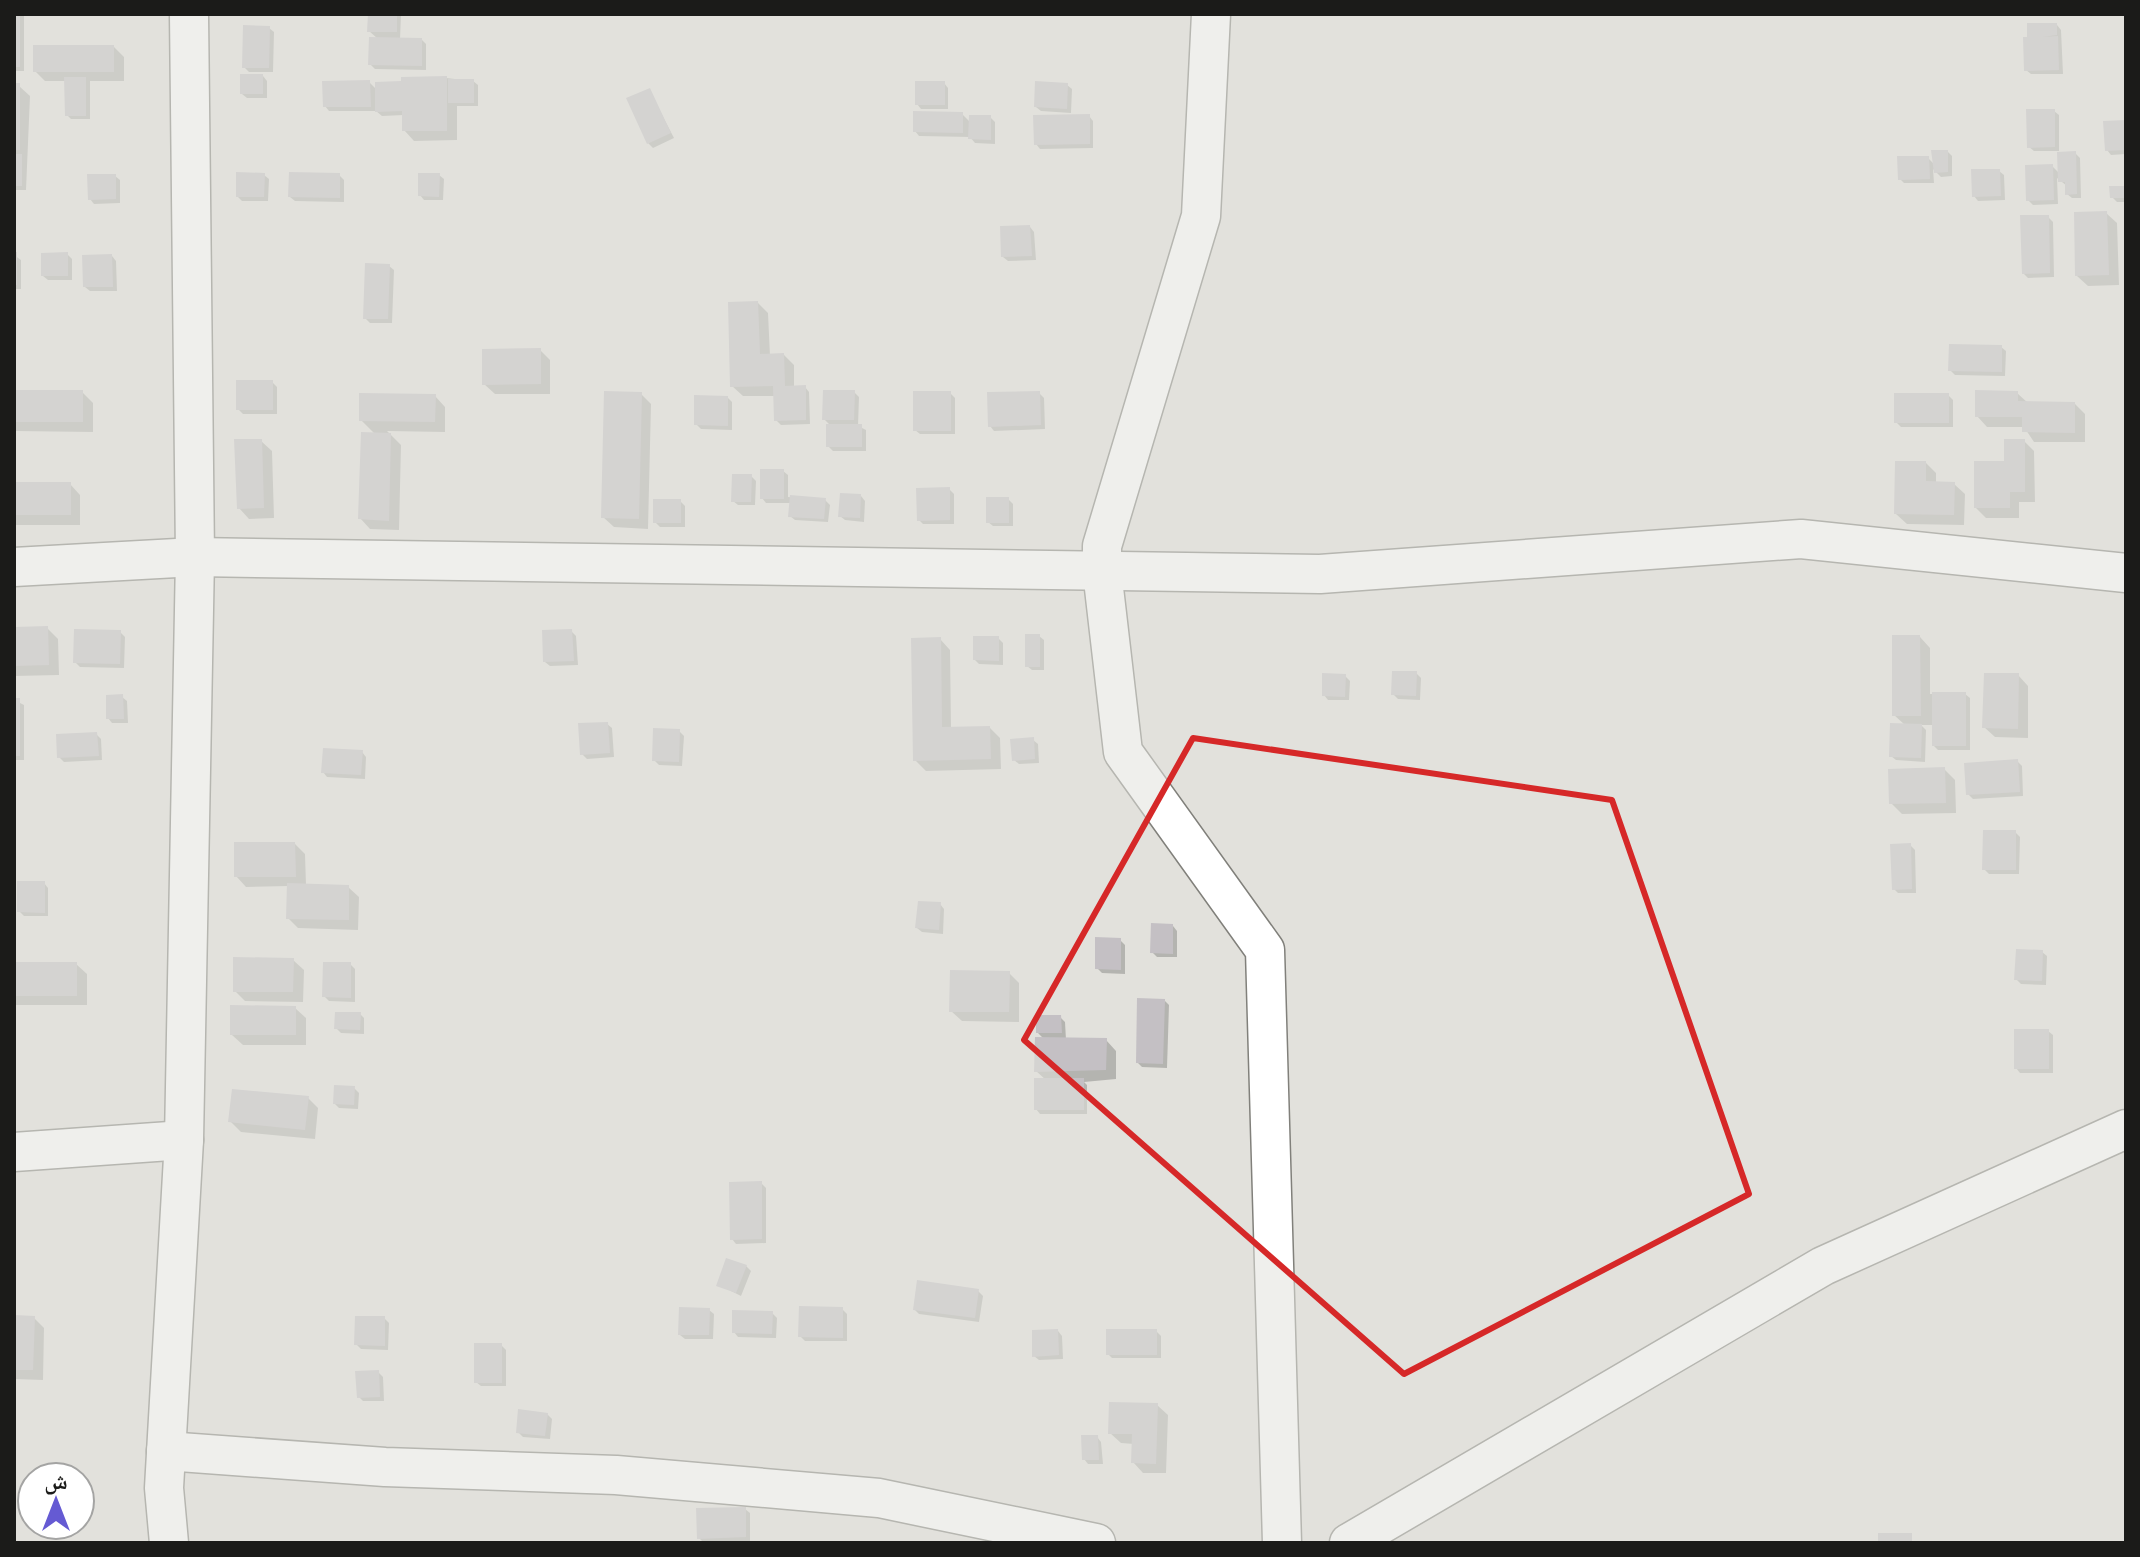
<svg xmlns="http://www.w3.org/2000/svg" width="2140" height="1557" viewBox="0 0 2140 1557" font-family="Ubuntu,'Noto Naskh Arabic',sans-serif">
<rect width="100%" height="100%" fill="#e2e1dc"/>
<g fill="#0003">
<path d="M14,14l10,1v56h-10z"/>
<path d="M370,14h31l-1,26h22l4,4v26l-51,-1 -5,-5 8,-25 -9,-8z"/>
<path d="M2057,25l4,5 2,44h-32l-5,-4 3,-31z"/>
<path d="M269,28l5,4 -1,40h-24l-5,-5z"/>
<path d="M114,47l10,10v24h-34v38h-19l-4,-4 -1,-34h-21l-10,-10z"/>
<path d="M263,76l4,5v17h-20l-5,-4z"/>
<path d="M446,78l27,3 5,4v21h-21v34l-43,1 -10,-11v-15l-22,1 -6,-5h-47l-4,-5 44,-24 8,8z"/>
<path d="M944,83l4,5v21h-27l-4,-5z"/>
<path d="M1067,85l5,4 -1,24 -30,-2 -5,-4z"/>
<path d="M14,86h5l11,10 -4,94h-12z"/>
<path d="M649,90l25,48 -21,10 -5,-5z"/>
<path d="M2054,111l5,4v39l16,-1 5,5 1,40h-9l-5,-4v-8l-10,-8 1,26 -25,1 -5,-5 24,-34 8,8 -1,-23h-25l-5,-4z"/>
<path d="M962,114l8,8 20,-5 5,5v22l-20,-1 -5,-6 -51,-1 -4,-5z"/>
<path d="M1089,116l4,5v27l-53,1 -4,-5z"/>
<path d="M2126,122v32l-15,1 -4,-5z"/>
<path d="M1948,152l4,4v20l-11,1 -8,-8 1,14h-30l-4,-4 28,-21 7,7z"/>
<path d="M1999,171l5,4 1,25 -27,1 -4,-5z"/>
<path d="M264,175l5,4 -1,22h-26l-4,-4z"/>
<path d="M339,175l5,5v22l-49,-1 -5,-4z"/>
<path d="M439,175l5,4 -1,21h-19l-4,-5z"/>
<path d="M115,176l5,4v23l-26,1 -4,-5z"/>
<path d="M2126,188v14h-9l-5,-5z"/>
<path d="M2106,213l11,10 2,62 -31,1 -11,-10z"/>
<path d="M2048,217l5,5 1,55 -26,1 -5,-5z"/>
<path d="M1030,227l4,5 2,28 -28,1 -5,-4z"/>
<path d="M67,254l5,5v21h-24l-5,-4z"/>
<path d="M14,255l7,5v29h-7z"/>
<path d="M112,256l4,5 1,30h-27l-5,-4z"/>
<path d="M389,266l5,4 -2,53h-22l-5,-5z"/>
<path d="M758,303l10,10 2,43 14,-1 10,10v22h11l4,5 1,32 -29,1 -5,-5 -1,-24h-32l-11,-10z"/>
<path d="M2001,347l5,4 -1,25 -50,-1 -5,-5z"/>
<path d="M540,350l10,10v34h-55l-11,-10z"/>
<path d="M272,382l5,5v27h-34l-5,-5z"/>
<path d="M14,392h68l11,11v29l-79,-1z"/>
<path d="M854,392l5,5 -1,29 8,4v21h-33l-5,-5 3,-20 -7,-7z"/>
<path d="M950,393l5,5v36h-35l-5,-4z"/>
<path d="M1039,393l5,5 1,31 -51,2 -4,-5z"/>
<path d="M2017,393l11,10 47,1 10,10v28h-51l-10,-15h-37l-10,-11z"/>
<path d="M641,394l10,10 -3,125 -34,-2 -11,-10z"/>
<path d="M1948,395l5,5v27h-52l-5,-5z"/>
<path d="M435,396l10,11v25l-58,-1 14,14 -2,85 -29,-1 -10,-11 15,-84 -14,-14z"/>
<path d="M728,398l4,4v28l-31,-1 -5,-5z"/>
<path d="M261,441l11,10 2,67 -25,1 -10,-11z"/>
<path d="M2024,441l10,10 1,51h-16v16h-33l-10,-10z"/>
<path d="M1926,463l10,10v10l18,1 11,10 -1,31 -57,-1 -11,-10z"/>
<path d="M783,471l5,4v22l37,3 5,5 -2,17 -33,-2 -5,-4 1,-13h-25l-4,-5z"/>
<path d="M751,476l5,5 -1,24h-17l-5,-4z"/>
<path d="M14,484h56l10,11v30h-66z"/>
<path d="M949,489l5,5v30h-31l-4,-4z"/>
<path d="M861,496l4,5 -1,21 -19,-2 -5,-4z"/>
<path d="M1008,499l5,5v22h-20l-5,-4z"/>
<path d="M680,501l5,5v21h-25l-5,-5z"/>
<path d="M47,628l11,11 1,36 -45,1v-47z"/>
<path d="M571,631l5,5 2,29 -28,1 -5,-4z"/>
<path d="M120,632l5,5 -1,31 -44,-1 -5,-5z"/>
<path d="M1039,636l5,4v30h-12l-5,-4z"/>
<path d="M1920,637l10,11v46h35l5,4v52h-32l-4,-4v-21h-13l5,5 -1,32 -29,-2 -5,-4 14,-31 -11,-10z"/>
<path d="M998,638l5,5v22l-24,-1 -4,-4z"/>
<path d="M940,639l10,11 1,78h39l10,10 1,31 -75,2 -11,-11z"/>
<path d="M1416,673l5,5 -1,22 -22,-1 -5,-5z"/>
<path d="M2018,675l10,11v52l-33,-1 -11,-10z"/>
<path d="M1345,676l5,5 -1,19h-21l-4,-5z"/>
<path d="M122,697l5,4 1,22h-16l-4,-5z"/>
<path d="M14,700l10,5v55h-10z"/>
<path d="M607,724l5,4 2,29 -27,2 -5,-5z"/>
<path d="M679,731l5,5 -2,30 -23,-1 -5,-5z"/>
<path d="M96,734l5,5 1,21 -38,2 -5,-5z"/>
<path d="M1033,740l5,4 1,19 -20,1 -5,-4z"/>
<path d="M362,752l4,5 -1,22 -38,-2 -4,-5z"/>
<path d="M2017,761l5,5 1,30 -50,3 -5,-5z"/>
<path d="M1944,769l11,11 1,33 -54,1 -11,-11z"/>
<path d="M2015,832l5,5 -1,37h-30l-5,-5z"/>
<path d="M295,844l10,10 1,31 42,2 11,10 -1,33 -60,-2 -10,-10 1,-32 -43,1 -10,-11z"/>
<path d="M1910,845l5,5 1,43h-18l-4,-4z"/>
<path d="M44,883l4,5v28h-24l-5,-5z"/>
<path d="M940,904l4,5 -1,25 -21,-2 -5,-4z"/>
<path d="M1173,926l4,5v26h-20l-5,-5z"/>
<path d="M1120,940l5,5v29l-23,-1 -5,-5z"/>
<path d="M2042,952l5,4 -1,29 -25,-1 -5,-5z"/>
<path d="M293,960l11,10 -1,32 -58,-1 -10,-10z"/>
<path d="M14,964h62l11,10v31h-73z"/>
<path d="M350,964l5,5v33l-26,-1 -5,-5z"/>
<path d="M1009,973l10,10v39l-57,-1 -11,-10z"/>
<path d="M1165,1001l4,4 -2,63 -25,-1 -4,-4z"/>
<path d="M295,1008l11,10v27h-63l-11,-10z"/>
<path d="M360,1014l4,4v16l-23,-1 -5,-5z"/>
<path d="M1060,1017l5,5 1,18h40l10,11v28l-32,3 3,3v29h-47l-4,-5 10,-29 -10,-9 9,-31 -7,-7z"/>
<path d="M2048,1031l5,4v38h-33l-4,-5z"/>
<path d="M354,1088l5,5 -1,16 -19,-1 -4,-4z"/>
<path d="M308,1098l10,10 -3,31 -74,-7 -11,-11z"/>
<path d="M761,1183l5,5v55l-30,1 -4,-5z"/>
<path d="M746,1266l5,5 -10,25 -22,-11z"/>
<path d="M978,1291l5,5 -4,26 -60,-8 -4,-4z"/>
<path d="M842,1309l5,5v27h-42l-5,-5z"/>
<path d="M709,1310l5,4 -1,25h-28l-5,-4z"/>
<path d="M772,1313l5,5 -1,20 -38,-1 -4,-5z"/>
<path d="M14,1317l20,1 10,10 -1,52 -29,-1z"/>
<path d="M384,1318l5,5 -1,27 -27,-1 -5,-5z"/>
<path d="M1058,1331l4,5 1,23 -24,1 -5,-4z"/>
<path d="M1156,1331l5,5v22h-49l-4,-4z"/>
<path d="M501,1345l5,5v36h-25l-5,-4z"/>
<path d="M378,1372l5,5 1,24h-21l-4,-4z"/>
<path d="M1157,1405l11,10 -2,58h-23l-10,-11 1,-18 -13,-1 -11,-10z"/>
<path d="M547,1414l5,5 -2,20 -27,-2 -5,-5z"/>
<path d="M1097,1437l4,5 2,22h-15l-4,-5z"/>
<path d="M745,1509l5,4v28l-46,2 -5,-5z"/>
</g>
<g fill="#c4c0c4">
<rect x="14" y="14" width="6" height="53"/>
<path d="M368,14h29v18h-30z"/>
<path d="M2027,23h30v12l-15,2 16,-1 1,34 -35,1 -1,-34h4z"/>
<path d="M243,25l27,1 -1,42h-27z"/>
<path d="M369,37l53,1v28l-54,-1z"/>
<rect x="33" y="45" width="81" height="27"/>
<rect x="240" y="74" width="23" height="20"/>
<path d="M447,76v55h-45v-20l-27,1v-30l26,-1v-4z"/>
<path d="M64,77h22v39h-21z"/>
<rect x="448" y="79" width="26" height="24"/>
<path d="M370,80l1,27h-48l-1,-26z"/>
<rect x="915" y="81" width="30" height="24"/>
<path d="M1035,81l33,2 -1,26 -33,-2z"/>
<rect x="14" y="83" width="6" height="67"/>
<path d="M650,88l21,45 -24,11 -21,-46z"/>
<path d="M2026,109h29v38l-28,1z"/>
<path d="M913,111l50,1v21l-50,-1z"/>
<path d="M1090,114v30l-56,1 -1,-30z"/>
<path d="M969,115h22v25l-23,-1z"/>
<path d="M2126,120v30l-21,1 -2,-30z"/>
<path d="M1931,150h17v22l-14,1z"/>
<path d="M2076,151l1,43 -12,1v-13h-7l-1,-30z"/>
<rect x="14" y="154" width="8" height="32"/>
<path d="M1897,156h32l1,23 -32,1z"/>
<path d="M2053,164l1,36 -28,1 -1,-36z"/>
<path d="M1971,169h29l1,27 -29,1z"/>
<path d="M236,172l29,1 -1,24h-28z"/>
<path d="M289,172l51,1v25l-52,-1z"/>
<path d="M418,173h22l-1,24 -21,-1z"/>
<path d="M87,174h29v25l-28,1z"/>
<path d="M2109,186h17v12h-16z"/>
<path d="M2107,211l2,64 -34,1 -1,-64z"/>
<path d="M2020,215h29l1,58 -28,1z"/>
<path d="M1030,225l2,31 -31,1 -1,-31z"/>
<rect x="14" y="252" width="3" height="33"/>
<path d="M68,252v24h-27v-23z"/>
<path d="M112,254l1,33h-30l-1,-32z"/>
<path d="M365,263l25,1 -2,55h-25z"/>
<path d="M758,301l2,53 24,-1 1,33 21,-1v35l-32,1 -1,-35 -43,1 -2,-85z"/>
<path d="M1949,344l53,1v27l-54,-1z"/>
<path d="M541,348v36l-59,1v-36z"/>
<rect x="236" y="380" width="37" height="30"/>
<rect x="14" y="390" width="69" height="32"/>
<path d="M823,390h32l-1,30h-32z"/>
<path d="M1975,390l43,1v10l57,1v31l-53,-1v-15h-47z"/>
<path d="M604,391l38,1 -3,127 -38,-1z"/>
<rect x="913" y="391" width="38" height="40"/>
<path d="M1040,391l1,34 -53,2 -1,-35z"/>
<path d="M359,393l77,1 -1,28 -76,-1z"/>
<rect x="1894" y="393" width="55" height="30"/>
<path d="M694,395l34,1v30l-34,-1z"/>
<rect x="826" y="424" width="36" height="23"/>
<path d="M361,432l30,1 -2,88 -31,-2z"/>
<path d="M234,439h28l2,69 -27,1z"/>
<path d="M2004,439h21v53h-15v16h-36v-47h30z"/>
<path d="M1895,461h31v20l29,1 -1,33 -60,-1z"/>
<rect x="760" y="469" width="24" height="30"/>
<path d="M732,474h20l-1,28h-20z"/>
<rect x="14" y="482" width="57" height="33"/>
<path d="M950,487v33l-33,1 -1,-33z"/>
<path d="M840,493l21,1 -1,24 -22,-1z"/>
<path d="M790,495l36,3 -2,21 -36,-2z"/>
<rect x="986" y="497" width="23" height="26"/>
<rect x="653" y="499" width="28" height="24"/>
<path d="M48,626l1,39 -35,1v-39z"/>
<path d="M74,629l47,1 -1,34 -47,-1z"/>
<path d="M572,629l2,32 -31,1 -1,-32z"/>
<rect x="1025" y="634" width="15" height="33"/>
<path d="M1892,635h28l1,81h-29z"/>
<path d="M973,636h26v25l-26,-1z"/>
<path d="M941,637l1,90 48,-1 1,33 -78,2 -2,-123z"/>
<path d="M1392,671h25l-1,25 -25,-1z"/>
<path d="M1322,673l24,1 -1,23 -23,-1z"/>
<path d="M1984,673h35l-1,56 -36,-1z"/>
<rect x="1932" y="692" width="34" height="54"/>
<path d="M123,694l1,25h-18v-24z"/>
<rect x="14" y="698" width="6" height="58"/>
<path d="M608,722l2,31 -30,2 -2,-32z"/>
<path d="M1890,723l32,1 -1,34 -32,-1z"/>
<path d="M653,728l27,1 -1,33 -27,-1z"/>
<path d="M97,732l2,24 -42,2 -1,-24z"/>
<path d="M1034,737l1,22 -23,2 -2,-22z"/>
<path d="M323,748l40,2 -2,25 -40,-2z"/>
<path d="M2018,759l2,33 -54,3 -2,-32z"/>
<path d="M1945,767l1,36 -57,1 -1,-35z"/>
<path d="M1983,830h33v40h-34z"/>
<path d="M234,842h61l1,35h-62z"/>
<path d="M1911,843l1,46 -20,1 -2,-46z"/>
<path d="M17,881h28v32l-28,-1z"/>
<path d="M287,883l62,2v35l-63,-1z"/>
<path d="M918,901l23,1 -2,28 -24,-2z"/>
<path d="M1151,923l22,1v30l-23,-1z"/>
<path d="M1095,937l26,1v32l-26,-1z"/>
<path d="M2016,949l27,1 -1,31 -28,-1z"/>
<path d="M233,957l61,1 -1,34h-60z"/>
<rect x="14" y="962" width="63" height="34"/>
<path d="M323,962h28v36l-29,-1z"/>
<path d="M950,970l60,1 -1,41h-60z"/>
<path d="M1137,998l28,1 -2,65 -27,-1z"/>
<path d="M230,1005l66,1v29h-66z"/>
<path d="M335,1012h26l-1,18 -26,-1z"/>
<path d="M1036,1015h25l1,18h-26z"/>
<rect x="2014" y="1029" width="35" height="40"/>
<path d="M1035,1037l72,1 -1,32 -72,2z"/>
<rect x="1034" y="1078" width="50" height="32"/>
<path d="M334,1085l21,1 -1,19 -21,-1z"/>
<path d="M232,1089l77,7 -4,34 -77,-8z"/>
<path d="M762,1181v58l-32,1 -1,-58z"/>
<path d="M726,1258l21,7 -11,28 -20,-7z"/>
<path d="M917,1280l62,9 -4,29 -62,-8z"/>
<path d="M799,1306l44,1v31l-45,-1z"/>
<path d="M679,1307l31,1 -1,27h-31z"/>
<path d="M732,1310l41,1 -1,23 -40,-1z"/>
<path d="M14,1315l21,1 -2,54h-19z"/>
<path d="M355,1316h30v30l-31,-1z"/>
<path d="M1058,1329l1,26 -27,2v-27z"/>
<rect x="1106" y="1329" width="51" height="26"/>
<rect x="474" y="1343" width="28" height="40"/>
<path d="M379,1370l1,27 -23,1 -2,-27z"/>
<path d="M1109,1402l49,1 -2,61 -25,-1 1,-29h-24z"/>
<path d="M518,1409l30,4 -3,23 -29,-3z"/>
<path d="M1081,1435h17l1,25h-17z"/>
<path d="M746,1507v30l-49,2 -1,-31z"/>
<rect x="1878" y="1533" width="34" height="10"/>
</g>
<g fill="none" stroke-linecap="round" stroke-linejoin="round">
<defs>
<g id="street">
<path d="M1211,14l-10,202 -99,330v25l21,181 142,198 17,593"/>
<path d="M14,567l181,-10 1125,17 481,-35 325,34"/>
<path d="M14,1152l170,-12"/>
<path d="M166,1451l219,16 231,8 263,23 217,45"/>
<path d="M169,1543l-5,-55 20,-348 11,-583 -6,-543"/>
<path d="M1349,1543l474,-277 303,-137"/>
</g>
</defs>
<use href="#street" stroke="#81807b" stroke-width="41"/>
<use href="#street" stroke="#fff" stroke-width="38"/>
</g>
<path d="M0 0H2140V1557H0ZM1193,738l419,62 137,394 -345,180 -380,-334z" fill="#e2e1dc" fill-opacity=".55" fill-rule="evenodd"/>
<path fill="none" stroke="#d62828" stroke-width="6" stroke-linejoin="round" d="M1193,738l419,62 137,394 -345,180 -380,-334z"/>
<rect width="2140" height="1557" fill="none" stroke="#1b1b19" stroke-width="32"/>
<g transform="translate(56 1501)"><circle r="38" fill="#ffffff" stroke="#a4a4a3" stroke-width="2"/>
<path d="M0-6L14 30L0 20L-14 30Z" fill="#655ad3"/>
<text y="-12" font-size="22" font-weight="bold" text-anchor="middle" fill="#1b1b19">ش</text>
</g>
</svg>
